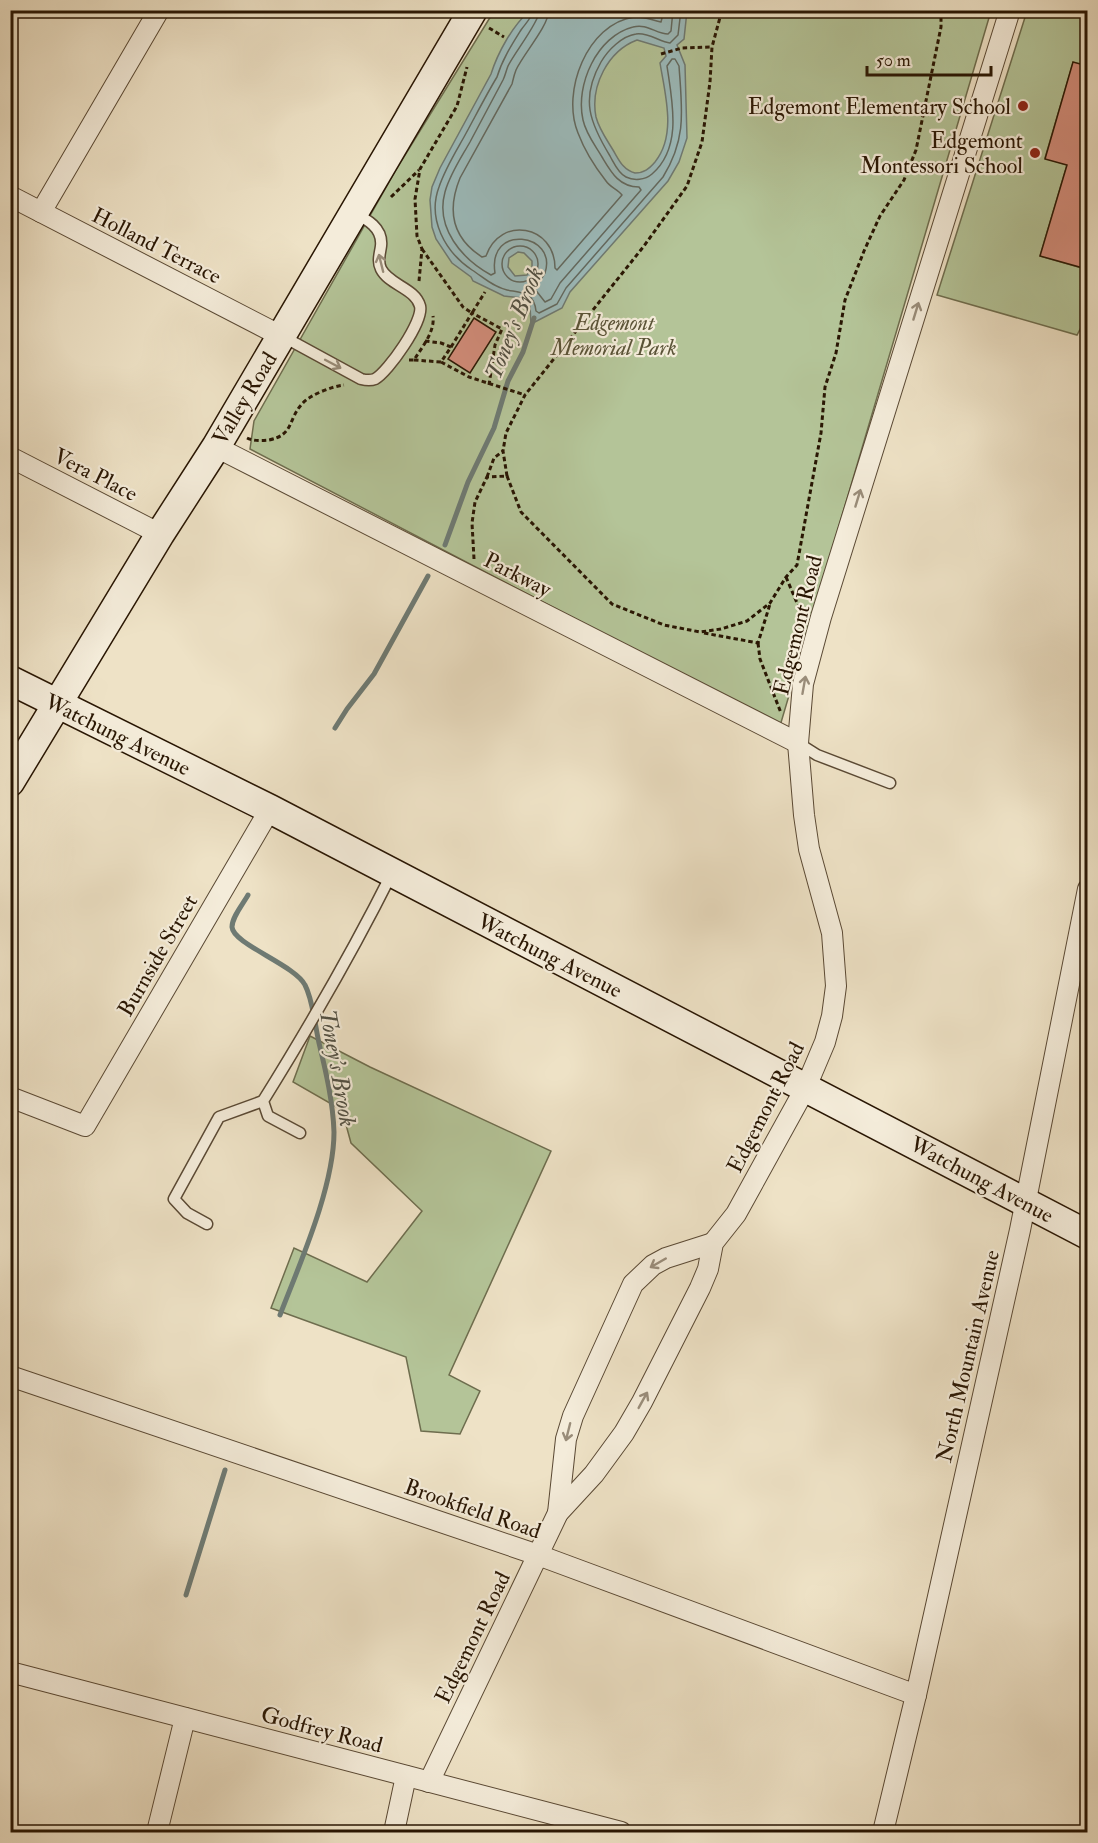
<svg xmlns="http://www.w3.org/2000/svg" width="1098" height="1843" viewBox="0 0 1098 1843" font-family="'IM FELL Double Pica',serif">
<rect width="100%" height="100%" fill="#eee2c6"/>
<filter id="stains"><feTurbulence type="fractalNoise" baseFrequency=".00333" numOctaves="4"/><feColorMatrix values="0 0 0 0 .2 0 0 0 0 .09 0 0 0 0 .02 0 0 0 .5 -.17"/></filter>
<radialGradient id="worn" r=".72"><stop offset=".6" stop-color="#630" stop-opacity="0"/><stop offset="1" stop-color="#630" stop-opacity=".3"/></radialGradient>
<g fill="#b4c498" stroke="#6e6d4e" stroke-width="1.5">
<path d="M494,11h497l-211,715 -530,-277 4,-28 143,-253z"/>
<path d="M1027,11h60v55l-14,-3 -28,95 22,7 -27,91 42,12 5,-16v64l-10,19 -140,-40z"/>
<path d="M310,1036l60,31 181,84 -102,224 31,16 -20,43 -39,-3 -15,-74 -135,-49 23,-60 73,34 55,-71 -71,-68 -9,-33 -49,-28z"/>
</g>
<path fill="#9cbcbd" stroke="#6e7a73" stroke-width="1.5" fill-rule="evenodd" d="M529,11h158l-3,28 -7,6 8,20 2,73 -8,24 -11,19 -98,111 -8,16 -31,16 -1,-18 -3,-5 -4,-3 -19,-2 -31,-15 -2,-4 -19,-14 -16,-24 -4,-12 -2,-27 2,-13 8,-19 51,-94c7,-22 21,-47 38,-63zM637,40l27,8 2,8 -6,7c5,31 17,72 -5,99 -6,7 -11,11 -20,11 -12,-3 -16,-13 -22,-23 -6,-10 -14,-21 -17,-33 -6,-31 12,-66 41,-77zM518,252l6,1 8,8v7l-5,7 -12,1 -7,-9 1,-9z"/>
<g fill="none" stroke-linecap="round" stroke-linejoin="round">
<g stroke="#626960" stroke-width="1.5">
<path d="M533,10c-1,8 -8,14 -12,20 -10,16 -19,30 -24,47 -12,20 -22,40 -33,60 -9,16 -19,32 -25,50 -12,32 6,65 33,83 11,7 21,17 35,20 15,3 27,2 29,21l3,2 18,-9 9,-16 97,-111c24,-39 19,-67 16,-111l-4,-7h-3l-5,7c5,35 16,81 -15,108 -7,6 -18,7 -26,3 -8,-4 -12,-14 -16,-21 -20,-33 -30,-57 -9,-94 7,-12 21,-26 35,-28 12,-2 24,8 34,9l8,-8 3,-25"/>
<path d="M540,10c-1,12 -25,42 -32,56 -2,5 -3,10 -5,14 -11,21 -22,41 -33,62 -9,16 -20,32 -25,50 -10,36 17,67 46,83l4,-2c-8,-50 63,-40 50,0 -3,6 -7,10 -11,15l11,14 6,-3 9,-16 81,-93 -2,-3c-20,0 -28,-15 -37,-30 -7,-12 -16,-23 -19,-37 -8,-35 14,-84 50,-93 14,-4 23,7 35,7l3,-3 2,-21"/>
<path d="M549,10c-1,17 -25,43 -33,60 -2,5 -3,10 -4,14l-52,94c-13,32 -9,59 22,79l4,-1c14,-41 69,-31 69,12l2,2 65,-75c-4,-5 -12,-8 -16,-14 -11,-14 -22,-32 -28,-48 -17,-41 9,-109 56,-116 10,-1 18,3 27,5l3,-12"/>
<circle cx="520" cy="264" r="18"/>
</g>
<g stroke="#6e7a73" stroke-width="5">
<path d="M445,545l23,-63 26,-54 14,-47 15,-29 11,-34"/>
<path d="M335,728l12,-19 27,-35 54,-98"/>
<path d="M248,895c-5,9 -16,22 -16,32 1,17 63,38 73,58 8,15 10,41 14,58 7,29 14,59 15,89 0,55 -34,131 -54,183"/>
<path d="M186,1595l39,-125"/>
</g>
</g>
<g fill="#d58e7d" stroke="#291603" stroke-width="1.5">
<path d="M1073,62l15,4v186l-5,16 -43,-12 27,-91 -22,-6z"/>
<path d="M474,318l22,14 -26,41 -22,-14z"/>
</g>
<g fill="none" stroke-linecap="round" stroke-linejoin="round">
<defs>
<g id="lane">
<path d="M282,336l79,43c4,1 9,2 14,0 13,-7 49,-58 45,-73 -5,-18 -31,-21 -39,-37 -4,-8 -1,-15 0,-23 2,-18 -14,-27 -28,-33"/>
<path d="M798,743l19,12 73,28"/>
<path d="M300,1133l-32,-17 -5,-15c46,-74 90,-150 129,-228"/>
<path d="M207,1224l-20,-11 -13,-14 45,-82 44,-16"/>
</g>
<g id="street">
<path d="M10,196l271,140"/>
<path d="M41,212l118,-202"/>
<path d="M216,447l582,296"/>
<path d="M10,457l150,77"/>
<path d="M10,1097l75,29 185,-317"/>
<path d="M10,1376l528,179 378,140"/>
<path d="M558,1513l8,-74 7,-23 60,-132 20,-19 13,-7 47,-15"/>
<path d="M10,1672l611,160"/>
<path d="M429,1782l129,-269 36,-39 30,-41 18,-31 58,-114 8,-19 5,-26 23,-29 70,-127 19,-45 7,-26 4,-30 -4,-53 -23,-84 -5,-34 -6,-72 5,-59 18,-67 189,-607"/>
<path d="M157,1832l28,-114"/>
<path d="M394,1832l12,-56"/>
<path d="M883,1832l33,-137 104,-465 68,-341"/>
</g>
<g id="secondary">
<path d="M10,680l260,129 818,426"/>
<path d="M10,782l150,-248 56,-87 257,-437"/>
</g>
</defs>
<use href="#lane" stroke="#5a4934" stroke-width="13"/>
<use href="#street" stroke="#5a4934" stroke-width="22"/>
<use href="#secondary" stroke="#291603" stroke-width="31"/>
<g stroke="#291603" stroke-width="3" stroke-dasharray="4.5 3" stroke-linecap="butt">
<path d="M489,28l15,9"/>
<path d="M661,54l21,-6 30,-1"/>
<path d="M391,197l28,-27"/>
<path d="M422,249l41,58 9,6 13,-21"/>
<path d="M419,281l3,-32 -5,-13 -2,-37 5,-30 37,-63 10,-39"/>
<path d="M425,341l16,2 10,4 -10,15 28,15 56,18"/>
<path d="M451,347l21,-34 30,16 -7,16 -6,40"/>
<path d="M409,360h5c8,-13 21,-28 19,-44"/>
<path d="M414,360l27,2"/>
<path d="M247,438c6,3 15,3 22,2 25,-5 19,-21 33,-36 7,-9 31,-18 42,-19"/>
<path d="M507,476l14,36 91,92 52,21 36,7 21,-3 26,-8 23,-18 16,-26 11,-12 24,-132 4,-46 11,-34 9,-53 19,-49 16,-35 24,-36 12,-30 25,-123v-15l-2,-2"/>
<path d="M487,477l7,-19 9,-7"/>
<path d="M474,559l-2,-36 3,-21 12,-25 20,-1 -4,-25 3,-18 19,-38 119,-149 43,-60 15,-44 8,-60 2,-35 10,-37"/>
<path d="M786,577l17,40"/>
<path d="M704,633l54,10 12,-39"/>
<path d="M758,643l2,16 21,54"/>
</g>
<use href="#lane" stroke="#f4ecda" stroke-width="10"/>
<use href="#street" stroke="#f4ecda" stroke-width="20"/>
<use href="#secondary" stroke="#f4ecda" stroke-width="28"/>
</g>
<defs><path id="oneway-shaft" d="M-6 0H5M1.5-3L5.5 0L1.5 3" fill="none" stroke-width="1.6" stroke-linecap="round" stroke-linejoin="round" transform="scale(1.5)"/></defs>
<g stroke="#998c79">
<use href="#oneway-shaft" transform="translate(381 263) rotate(-104)"/>
<use href="#oneway-shaft" transform="translate(916 311) rotate(-73)"/>
<use href="#oneway-shaft" transform="translate(333 364) rotate(28)"/>
<use href="#oneway-shaft" transform="translate(858 498) rotate(-73)"/>
<use href="#oneway-shaft" transform="translate(804 685) rotate(-80)"/>
<use href="#oneway-shaft" transform="translate(658 1263) rotate(150)"/>
<use href="#oneway-shaft" transform="translate(643 1400) rotate(-61)"/>
<use href="#oneway-shaft" transform="translate(568 1432) rotate(104)"/>
</g>
<g fill="#8f2418" stroke="#f4ecda" stroke-width="2">
<circle cx="1023" cy="106" r="6"/>
<circle cx="1035" cy="153" r="6"/>
</g>
<g text-anchor="middle" stroke-width="4.5" stroke-linejoin="round" paint-order="stroke">
<g font-size="22" fill="#291603" stroke="#f4ecda" text-anchor="end">
<text x="1011" y="114">Edgemont Elementary School</text>
<text x="1023" y="148">Edgemont<tspan x="1023" dy="25">Montessori School</tspan></text>
</g>
<g font-size="22" fill="#291603" stroke="#f4ecda">
<text transform="translate(157 245) rotate(27)" y="8">Holland Terrace</text>
<text transform="translate(244 398) rotate(-59)" y="8">Valley Road</text>
<text transform="translate(96 474) rotate(27)" y="8">Vera Place</text>
<text transform="translate(518 574) rotate(27)" y="8">Parkway</text>
<text transform="translate(797 625) rotate(-76)" y="8">Edgemont Road</text>
<text transform="translate(118 734) rotate(26)" y="8">Watchung Avenue</text>
<text transform="translate(157 955) rotate(-60)" y="8">Burnside Street</text>
<text transform="translate(550 955) rotate(27)" y="8">Watchung Avenue</text>
<text transform="translate(765 1107) rotate(-63)" y="8">Edgemont Road</text>
<text transform="translate(982 1179) rotate(28)" y="8">Watchung Avenue</text>
<text transform="translate(967 1356) rotate(-77)" y="8">North Mountain Avenue</text>
<text transform="translate(473 1508) rotate(19)" y="8">Brookfield Road</text>
<text transform="translate(472 1637) rotate(-64)" y="8">Edgemont Road</text>
<text transform="translate(322 1729) rotate(15)" y="8">Godfrey Road</text>
</g>
<g font-size="22" font-style="italic" fill="#5a5337" stroke="#f4ecda">
<text x="614" y="330">Edgemont<tspan x="614" dy="25">Memorial Park</tspan></text>
</g>
<g font-size="24" font-style="italic" fill="#515044" stroke="#f4ecda">
<text transform="translate(514 323) rotate(-68)" y="8">Toney's Brook</text>
<text transform="translate(338 1068) rotate(80)" y="8">Toney's Brook</text>
</g>
</g>
<rect width="1098" height="1843" fill="none" stroke="#eee2c6" stroke-width="36"/>
<rect x="12" y="12" width="1074" height="1819" fill="none" stroke="#291603" stroke-width="3"/>
<rect x="18" y="18" width="1062" height="1807" fill="none" stroke="#291603" stroke-width="1.5"/>
<path d="M867 66v9h124v-9" fill="none" stroke="#291603" stroke-width="3"/>
<text x="876" y="66" font-size="18" fill="#291603" stroke="#f4ecda" stroke-width="4.5" paint-order="stroke">50 m</text>
<rect width="100%" height="100%" filter="url(#stains)"/>
<rect width="100%" height="100%" fill="url(#worn)"/>
</svg>
